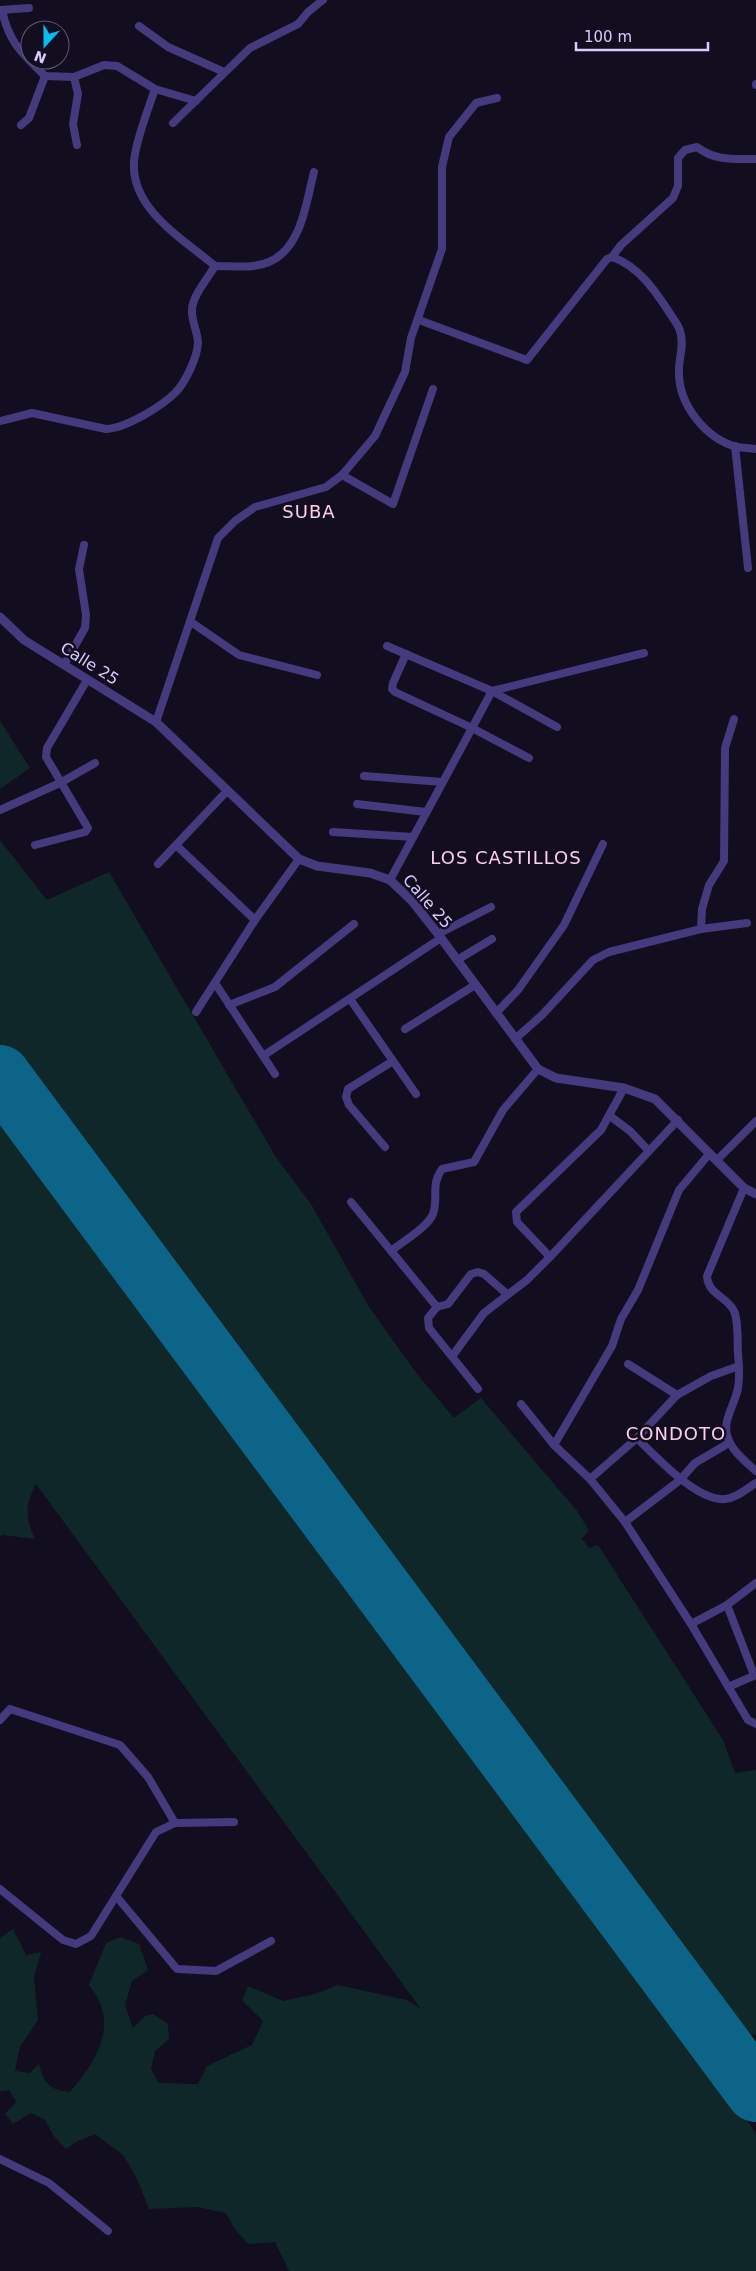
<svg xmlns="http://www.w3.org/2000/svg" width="756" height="2271" viewBox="0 0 756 2271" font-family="'DejaVu Sans',sans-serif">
<rect width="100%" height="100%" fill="#120d1f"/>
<g fill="#102729">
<path d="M0,721l30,47 -30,21z"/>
<path d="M0,840l47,60 62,-28 168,287 34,45 58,103 48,67 37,44 27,-20 96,113 12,19 -7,9 7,9 9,-3 125,195 12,33 21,-3v265l-16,-2 -740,-983z"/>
<path d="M0,1124l756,1009v138h-467l-14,-29 -27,2 -14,-16 -8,-15 -28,-6 -49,2 -11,-28 -14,-25 -29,-22 -17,7 -12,8 -13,-14 -8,-15 -14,-7 -18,11 -8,-10 11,-12 -7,-12 -9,1v-153l13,-9 13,26 15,-3 -7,25 4,43 -18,27 -5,24 15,2 9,-9c5,20 11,26 31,28 28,-33 50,-69 19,-107l17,-42 14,-6 19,7 9,26 -16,11 -7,24 8,23 12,-12 8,-2 15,10 1,15 -14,12 -4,18 8,14 39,1 9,-18 45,-21 11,-24 -21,-21 6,-14 35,15 32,-7 23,-9 69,15 14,9 -385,-525c-11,22 -11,33 -1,55l-32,-4 -3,2z"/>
</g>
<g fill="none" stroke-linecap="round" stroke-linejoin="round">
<g stroke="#0c6588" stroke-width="24">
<path d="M716,2038l13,11 27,6"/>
<path d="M756,2070l-2,8 2,14"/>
</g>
<path stroke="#0c6588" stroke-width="60" d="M0,1075l756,1017"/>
<g stroke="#443a7d" stroke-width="8">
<path d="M0,10l29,-2"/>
<path d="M2,10c7,33 20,43 43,66l29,1 30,-12 13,1 38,23 41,12"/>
<path d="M139,26l29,21 56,25"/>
<path d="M74,77l4,17 -5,30 4,21"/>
<path d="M756,85v-1"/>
<path d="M155,89c-7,21 -16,43 -20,65 -10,52 47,84 80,112"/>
<path d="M173,123l77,-75 48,-24 10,-12 15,-12"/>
<path d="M21,125l8,-7 16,-42"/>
<path d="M612,257c27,9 44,35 59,58 3,5 8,11 9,16 5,15 -2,28 -1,42 0,32 27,66 58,74 6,1 13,1 19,2"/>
<path d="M419,320l108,40 80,-101 5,-2 9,-12 52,-47 5,-12v-28l7,-8 12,-3c18,14 36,12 59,12"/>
<path d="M0,421l32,-8 74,16c20,-1 55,-22 70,-37 10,-11 21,-34 22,-49 0,-11 -7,-22 -6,-34 1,-14 16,-31 23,-43 17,0 38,3 54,-4 33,-14 37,-60 45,-90"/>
<path d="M735,446l13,122"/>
<path d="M342,475l51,29 40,-115"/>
<path d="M191,622l48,33 78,20"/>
<path d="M387,646l105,45 65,36"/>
<path d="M406,654l-13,29 -1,6 3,3 75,35 59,31"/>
<path d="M64,665l21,-37 1,-13 -7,-46 5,-24"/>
<path d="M156,722l62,-184 17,-17 20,-14 71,-20 16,-12 33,-39 30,-64 6,-34 31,-89v-82l7,-30 27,-34 21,-5"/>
<path d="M364,776l78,6"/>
<path d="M357,804l69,8"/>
<path d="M0,810l60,-27 35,-20"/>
<path d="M333,832l80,5"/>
<path d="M35,845l50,-13 3,-4 -42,-71 1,-9 40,-68"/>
<path d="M176,845l79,75"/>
<path d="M158,864l69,-73"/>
<path d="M390,880l102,-189 152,-38"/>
<path d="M701,929l1,-20 7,-24 15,-24 1,-113 9,-29"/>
<path d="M438,934l53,-27"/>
<path d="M457,960l35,-21"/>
<path d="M215,983l60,91"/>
<path d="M350,999l66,95"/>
<path d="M229,1005l46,-18 79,-63"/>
<path d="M196,1012l59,-92 44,-61"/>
<path d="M496,1013l22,-23 46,-65 39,-81"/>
<path d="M405,1029l70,-44"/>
<path d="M515,1039l27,-24 51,-55 16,-8 92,-23 46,-6"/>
<path d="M263,1056l178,-118"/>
<path d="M610,1116l20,15 19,20"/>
<path d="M385,1147l-36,-42 -3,-8 2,-8 45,-28"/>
<path d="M717,1160l39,-39"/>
<path d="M744,1188l-37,88c1,19 20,20 27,35 5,11 3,30 4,42 1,11 2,24 0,35 -2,11 -8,21 -11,33 -5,22 14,37 29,50"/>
<path d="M351,1202l86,105"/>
<path d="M391,1251c11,-9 37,-24 42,-37 6,-17 -3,-28 9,-45l32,-7 29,-52 35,-41"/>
<path d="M550,1257l-33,-35 -1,-10 85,-82 23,-42"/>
<path d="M453,1355l31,-42 43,-33 23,-23 128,-137"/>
<path d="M628,1364l49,31"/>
<path d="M478,1389l-49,-61 -1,-10 9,-11 11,-3 23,-30 7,-2 6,2 23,20"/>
<path d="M521,1404l33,41 36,34 35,43 66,102 57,96 8,4"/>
<path d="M637,1438c18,18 61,64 88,61 12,-1 21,-10 31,-16"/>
<path d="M554,1445l58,-99 9,-27 17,-29 41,-100 31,-37"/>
<path d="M590,1479l47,-41 40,-43 34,-19 28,-10"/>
<path d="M625,1522l55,-42 15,-17 34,-20"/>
<path d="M727,1605l27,70"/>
<path d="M691,1624l36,-19 29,-22"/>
<path d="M728,1687l28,-12"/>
<path d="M0,1720l10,-11 110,36 28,32 27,46"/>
<path d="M0,1889l63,51 13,4 15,-8 65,-104 19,-9 59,-1"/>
<path d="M116,1896l61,73 39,2 55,-30"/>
<path d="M0,2159l49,24 59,48"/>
</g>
<path stroke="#443a7d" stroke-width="9" d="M0,617l24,23 132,82 143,137 18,7 53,7 20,7 22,21 26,33 100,135 18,9 68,10 31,11 89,89 12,6"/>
</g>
<g text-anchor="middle" stroke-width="5" stroke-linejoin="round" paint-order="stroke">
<g font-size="16" fill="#d8cdfe" stroke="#120d1f">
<text transform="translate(90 663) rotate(32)" y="6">Calle 25</text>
<text transform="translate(428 901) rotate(49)" y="6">Calle 25</text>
</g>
<g font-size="18" letter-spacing="1" fill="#fecfe7" stroke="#120d1f">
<text x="309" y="518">SUBA</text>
<text x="506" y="864">LOS CASTILLOS</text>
<text x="676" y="1440">CONDOTO</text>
</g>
</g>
<g transform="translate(45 45) rotate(201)"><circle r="24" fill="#120d1f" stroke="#615a78"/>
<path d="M0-4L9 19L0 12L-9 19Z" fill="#07bdf0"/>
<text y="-8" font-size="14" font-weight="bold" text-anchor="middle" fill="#d8cdfe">N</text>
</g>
<path d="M576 42v8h132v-8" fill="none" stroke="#d8cdfe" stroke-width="2.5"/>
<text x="584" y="42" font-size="15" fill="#d8cdfe" stroke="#120d1f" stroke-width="4" paint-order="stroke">100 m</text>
</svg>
